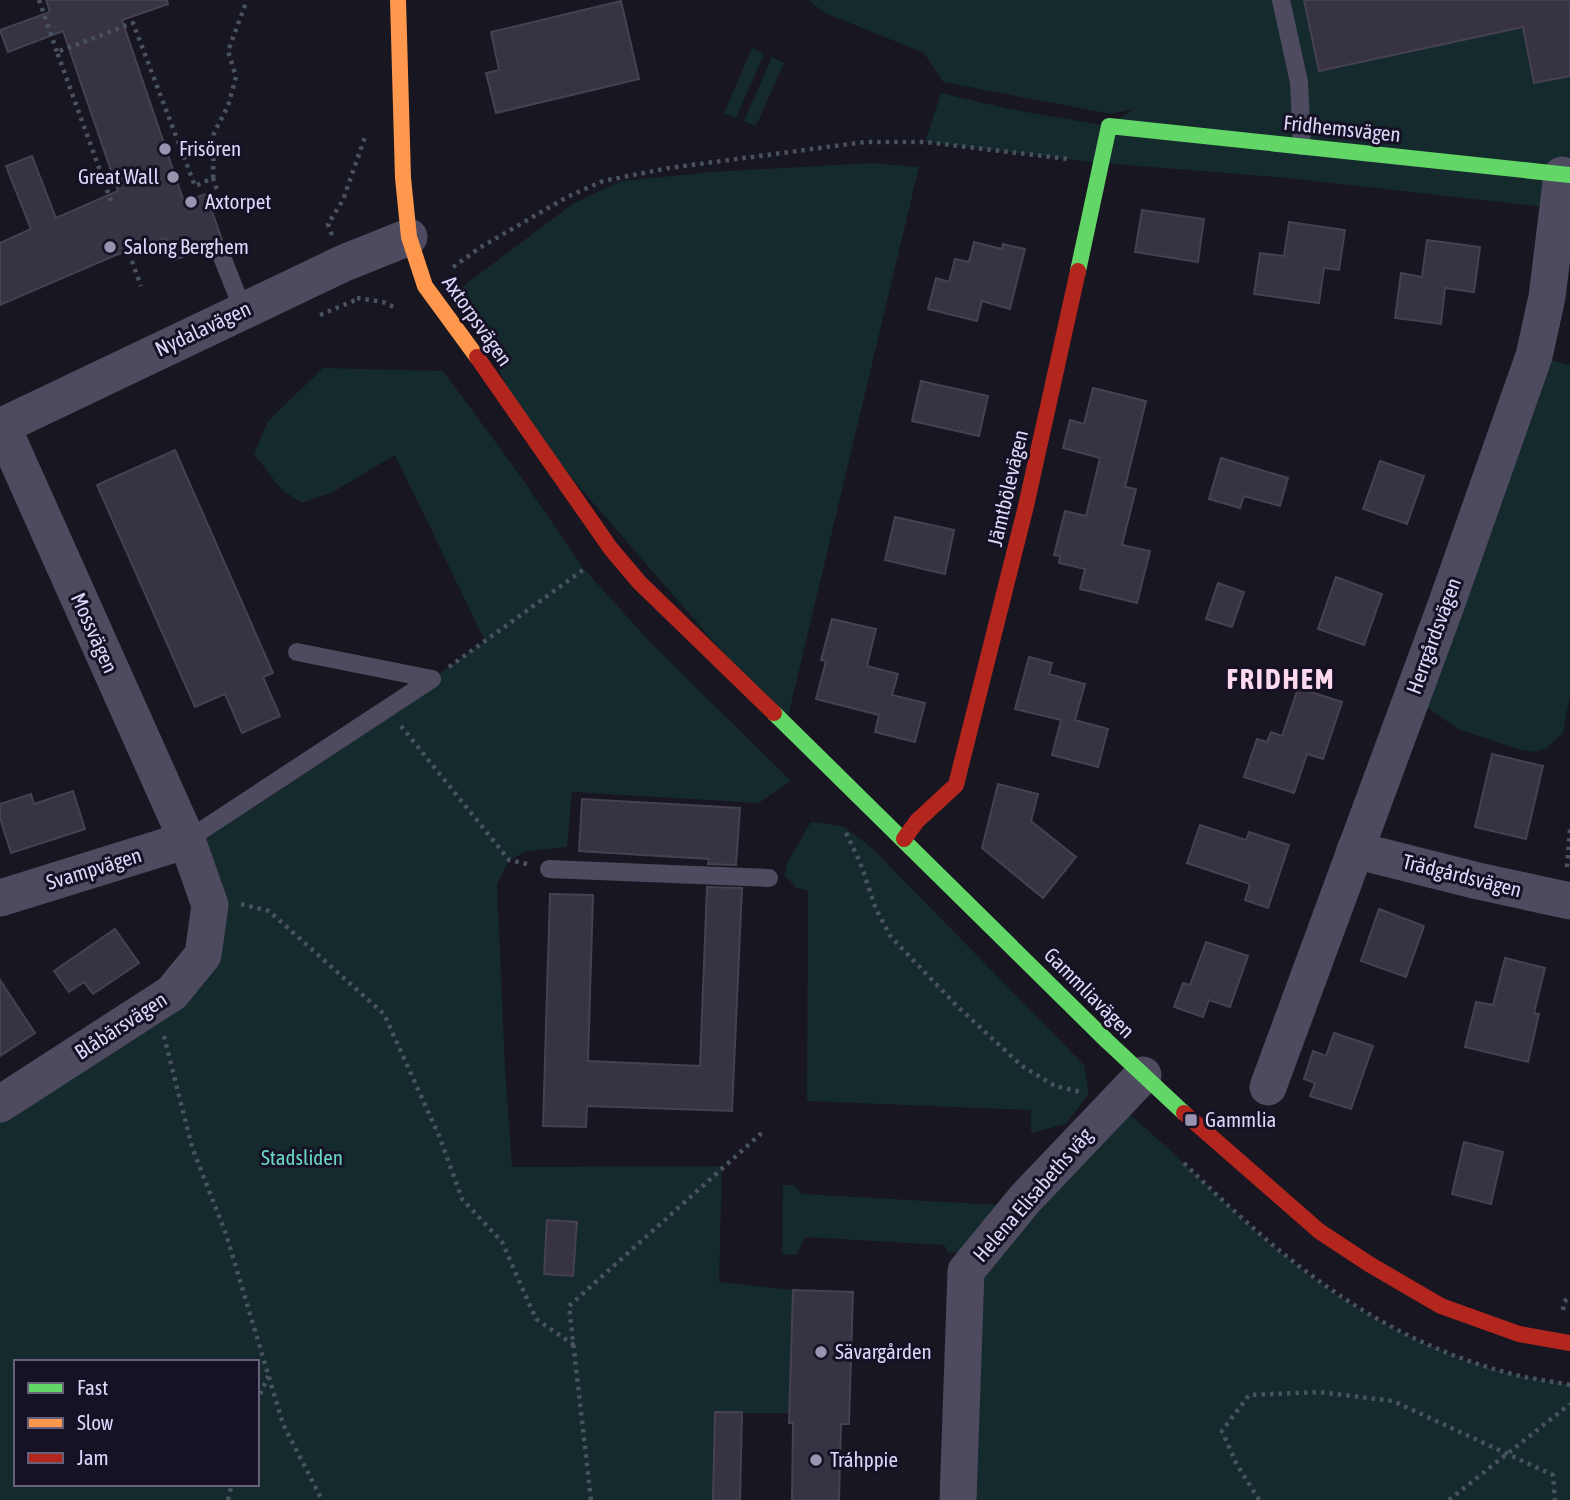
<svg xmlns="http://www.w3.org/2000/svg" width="1570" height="1500" viewBox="0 0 1570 1500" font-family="'Asap Condensed',sans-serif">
<rect width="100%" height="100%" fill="#181620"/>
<g fill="#152a2c" fill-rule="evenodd">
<path d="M808,0h762v210l-282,-32 -186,-15 -177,-21 16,-49 68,16 99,17 26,-17 -23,5 -168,-32 -19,-29 -99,-40z"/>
<path d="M752,48l12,6 -28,64 -12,-5z"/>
<path d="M772,57l12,6 -28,63 -12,-5z"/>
<path d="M871,163l48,4 -133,558 -257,-296 -71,-139 116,-87 48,-22 89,-9z"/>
<path d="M1534,356l36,9v329l-7,39 -16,15 -13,4 -20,-4 -56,-19 -46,-32z"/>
<path d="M323,368l120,3 71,96 70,102 66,73 141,139 -32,22 -187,-11 -5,55 -40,4 -18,9 -12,25 8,182 7,100 210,-1 -3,116 74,8 -4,123h-47l-2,87h-740v-396l203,-149 -16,-115 245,-161 53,-38 -90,-186 -62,37 -31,11 -21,-14 -27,-35 14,-33zM16,1362h241v122h-241z"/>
<path d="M811,822l32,4 29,22 212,217 5,28 -23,31 -35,9v-23l-224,-9 1,-210 -11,-3 -12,-12 2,-13z"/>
<path d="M1115,1103c61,47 111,106 171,154 66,54 143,96 226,117 19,5 39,7 58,11v115h-612l20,-246 -30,-2 -4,-7 -139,-8 -8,18 -15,-1 1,-69h11l8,9 216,12z"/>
</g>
<g fill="#373342" stroke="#454153" stroke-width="2">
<path d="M46,0h121l1,4 -46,16 62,182 22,-8 17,49 -49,17 -8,-22 -50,17 -116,50v-62l31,-14 -25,-63 26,-10 24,62 62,-27 -55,-160 -55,21 -8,-22 50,-18z"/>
<path d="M1304,0h266v76l-36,7 -11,-56 -204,44z"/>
<path d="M621,1l18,78 -143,34 -10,-40 13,-3 -8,-38z"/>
<path d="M1142,210l62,9 -6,43 -63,-10z"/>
<path d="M1289,222l56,8 -6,40 -15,-2 -5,35 -65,-9 6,-41 24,3z"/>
<path d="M1427,240l53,7 -6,45 -29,-4 -4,36 -46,-6 6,-45 21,4z"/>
<path d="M974,242l28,7 1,-5 22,5 -15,60 -28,-8 -5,20 -49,-12 8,-31 13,4 6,-23 14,3z"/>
<path d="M921,381l67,15 -9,40 -67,-15z"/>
<path d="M1093,388l53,13 -21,86 11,2 -14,56 28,6 -13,52 -57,-14 5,-20 -26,-6 1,-7 -6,-1 11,-44 21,5 14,-58 -37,-10 7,-28 14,4z"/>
<path d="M175,450l98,223 -10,4 17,39 -38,17 -17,-39 -30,13 -98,-222z"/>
<path d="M1221,458l67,20 -8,28 -36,-10 -4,12 -31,-9z"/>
<path d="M1380,461l44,15 -17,48 -44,-15z"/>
<path d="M895,517l59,13 -9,44 -60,-14z"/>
<path d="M1336,577l46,17 -18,51 -46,-16z"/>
<path d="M1218,583l26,9 -12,35 -26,-8z"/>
<path d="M832,619l44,10 -9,37 31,8 -6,21 33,8 -10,39 -40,-10 4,-17 -63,-16 10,-38 -5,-1z"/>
<path d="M1029,657l23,6 -3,11 36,10 -10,36 33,9 -10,38 -46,-12 9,-35 -46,-11z"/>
<path d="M1298,688l44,14 -19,57 -16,-5 -13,39 -50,-16 13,-38 10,3 4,-10 11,4z"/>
<path d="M1492,754l51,12 -17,73 -51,-12z"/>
<path d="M998,784l40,10 -7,27 45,36 -33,41 -61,-50z"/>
<path d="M73,791l12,38 -74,24 -11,-35v-14l31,-10 3,10z"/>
<path d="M582,799l158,9 -4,57 -28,-1 1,-5 -130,-8z"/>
<path d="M1200,825l46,15 3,-8 40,13 -21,63 -23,-8 5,-16 -63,-21z"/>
<path d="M707,887l35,1 -10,223 -145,-5 -1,21 -43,-1 7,-232 43,1 -5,166 112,5z"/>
<path d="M1379,909l45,17 -18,51 -45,-16z"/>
<path d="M115,929l24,34 -46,31 -9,-12 -15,10 -15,-21z"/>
<path d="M1206,942l42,14 -18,51 -21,-7 -6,17 -29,-10 9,-24 7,2z"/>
<path d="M1505,958l40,10 -11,45 5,1 -11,48 -63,-15 11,-45 17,3z"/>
<path d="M0,980l35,53 -35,23z"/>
<path d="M1334,1033l39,13 -22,63 -41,-13 5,-13 -11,-4 9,-28 13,5z"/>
<path d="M1464,1142l39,10 -12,52 -39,-10z"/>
<path d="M547,1220l30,2 -4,54 -29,-2z"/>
<path d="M793,1290l60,2 -4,132h-8l-2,76h-47l1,-77h-4z"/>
<path d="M715,1412h27l-2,88h-27z"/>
</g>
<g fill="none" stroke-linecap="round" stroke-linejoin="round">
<g stroke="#485260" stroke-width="4.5" stroke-dasharray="3.5 5" stroke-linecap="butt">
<path d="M39,0l18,52"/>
<path d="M213,178l1,-45 14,-27 8,-29 -8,-26 19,-51"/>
<path d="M111,201l-54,-149 76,-29 62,163 18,-8 5,15"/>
<path d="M332,235l-4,-11 15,-24 22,-63"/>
<path d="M126,245l15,41"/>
<path d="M453,267l28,-20 86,-50 36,-16 66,-13 196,-26h60l143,17"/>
<path d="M357,298l26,4 13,6"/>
<path d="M320,315l38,-16"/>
<path d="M449,667l134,-97"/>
<path d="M401,726l108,134 18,4"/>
<path d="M846,833l14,29 16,47 15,28 67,70 64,59 33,20 26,6"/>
<path d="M1567,867l3,-38"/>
<path d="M241,904l28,7 115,103 56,124 22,61 40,43 34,77 38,26"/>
<path d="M164,1036l28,111 34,87 57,190 39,76"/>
<path d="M1184,1163c97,96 193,176 328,211 19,5 39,7 58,11"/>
<path d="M1563,1310l1,-8 6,-6"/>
<path d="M257,1402l11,-26"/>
<path d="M228,1500l4,-16"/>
<path d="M591,1500l-22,-194 196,-176"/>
<path d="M1259,1500l-23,-37 -14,-32 27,-36 70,-3 74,9 160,74 2,25"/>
<path d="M1449,1500l121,-96"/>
</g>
<g stroke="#4e4b60" stroke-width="18">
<path d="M1281,0l18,82 3,64"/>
<path d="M222,257l21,53"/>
<path d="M297,652l135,27"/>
<path d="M187,840l245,-161"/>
<path d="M549,869l220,9"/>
</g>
<g stroke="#4e4b60" stroke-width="37">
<path d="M0,427l344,-164 65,-26"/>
<path d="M1355,850l123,31 92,20"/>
<path d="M0,898l187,-58"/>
<path d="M1268,1087l177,-479 89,-252 13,-59 15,-122"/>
<path d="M0,1104l172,-111 31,-38 7,-50 -23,-65 -185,-414"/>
<path d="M958,1500l8,-229 59,-72 118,-124"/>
</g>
<g stroke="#63d668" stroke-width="16">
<path d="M1078,271l31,-145 461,49"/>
<path d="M774,713l333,328 77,72"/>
</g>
<path stroke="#ff974d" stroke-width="16" d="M398,0l5,178 6,59 16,49 52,71"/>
<g stroke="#b3261e" stroke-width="16">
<path d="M477,357l134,192 28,33 135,131"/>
<path d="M904,839l13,-18 39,-36 70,-279 52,-235"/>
<path d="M1184,1113l135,118 50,33 72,42 78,28 51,9"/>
</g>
</g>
<g fill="#9993af" stroke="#161125" stroke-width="2.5">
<circle cx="165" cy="149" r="7"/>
<circle cx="173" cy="177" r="7"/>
<circle cx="191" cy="202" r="7"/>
<circle cx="110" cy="247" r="7"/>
<rect x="1184" y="1113" width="14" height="14" rx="3.5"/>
<circle cx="821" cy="1352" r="7"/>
<circle cx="816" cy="1460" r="7"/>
</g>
<g text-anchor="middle" stroke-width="6" stroke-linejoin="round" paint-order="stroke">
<g font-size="21" fill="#ded7fc" stroke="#161125">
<text transform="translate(1342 129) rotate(6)" y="7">Fridhemsvägen</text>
<text transform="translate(477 321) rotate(55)" y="7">Axtorpsvägen</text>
<text transform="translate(203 329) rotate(-25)" y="7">Nydalavägen</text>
<text transform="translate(1008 488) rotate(-77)" y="7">Jämtbölevägen</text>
<text transform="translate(94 633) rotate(66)" y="7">Mossvägen</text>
<text transform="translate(1434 636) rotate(-70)" y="7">Herrgårdsvägen</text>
<text transform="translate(94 869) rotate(-17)" y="7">Svampvägen</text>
<text transform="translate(1462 876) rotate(14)" y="7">Trädgårdsvägen</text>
<text transform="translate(1089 993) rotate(45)" y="7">Gammliavägen</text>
<text transform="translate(121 1026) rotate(-33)" y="7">Blåbärsvägen</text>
<text transform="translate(1033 1195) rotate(-49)" y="7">Helena Elisabeths väg</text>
</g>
<g font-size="21" fill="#ded7fc" stroke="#161125" text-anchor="start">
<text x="179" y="156">Frisören</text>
<text x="159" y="184" text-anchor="end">Great Wall</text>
<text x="205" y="209">Axtorpet</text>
<text x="124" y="254">Salong Berghem</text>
<text x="1205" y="1127">Gammlia</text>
<text x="835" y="1359">Sävargården</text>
<text x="830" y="1467">Tráhppie</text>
</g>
<g font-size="21" fill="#68d7c3" stroke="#161125">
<text x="302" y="1165">Stadsliden</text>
</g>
<g font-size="28" font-weight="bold" letter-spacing="2" fill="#fcd9ed" stroke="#161125">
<text x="1281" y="689">FRIDHEM</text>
</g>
</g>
<rect x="14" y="1360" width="245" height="126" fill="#161125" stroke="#66607b" stroke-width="2"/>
<rect x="28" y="1383" width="35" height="10" fill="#63d668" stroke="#66607b" stroke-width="2"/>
<text x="77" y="1395" font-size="21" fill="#ded7fc">Fast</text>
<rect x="28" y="1418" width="35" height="10" fill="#ff974d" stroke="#66607b" stroke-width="2"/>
<text x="77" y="1430" font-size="21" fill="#ded7fc">Slow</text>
<rect x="28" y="1453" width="35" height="10" fill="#b3261e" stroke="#66607b" stroke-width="2"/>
<text x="77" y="1465" font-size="21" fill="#ded7fc">Jam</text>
</svg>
